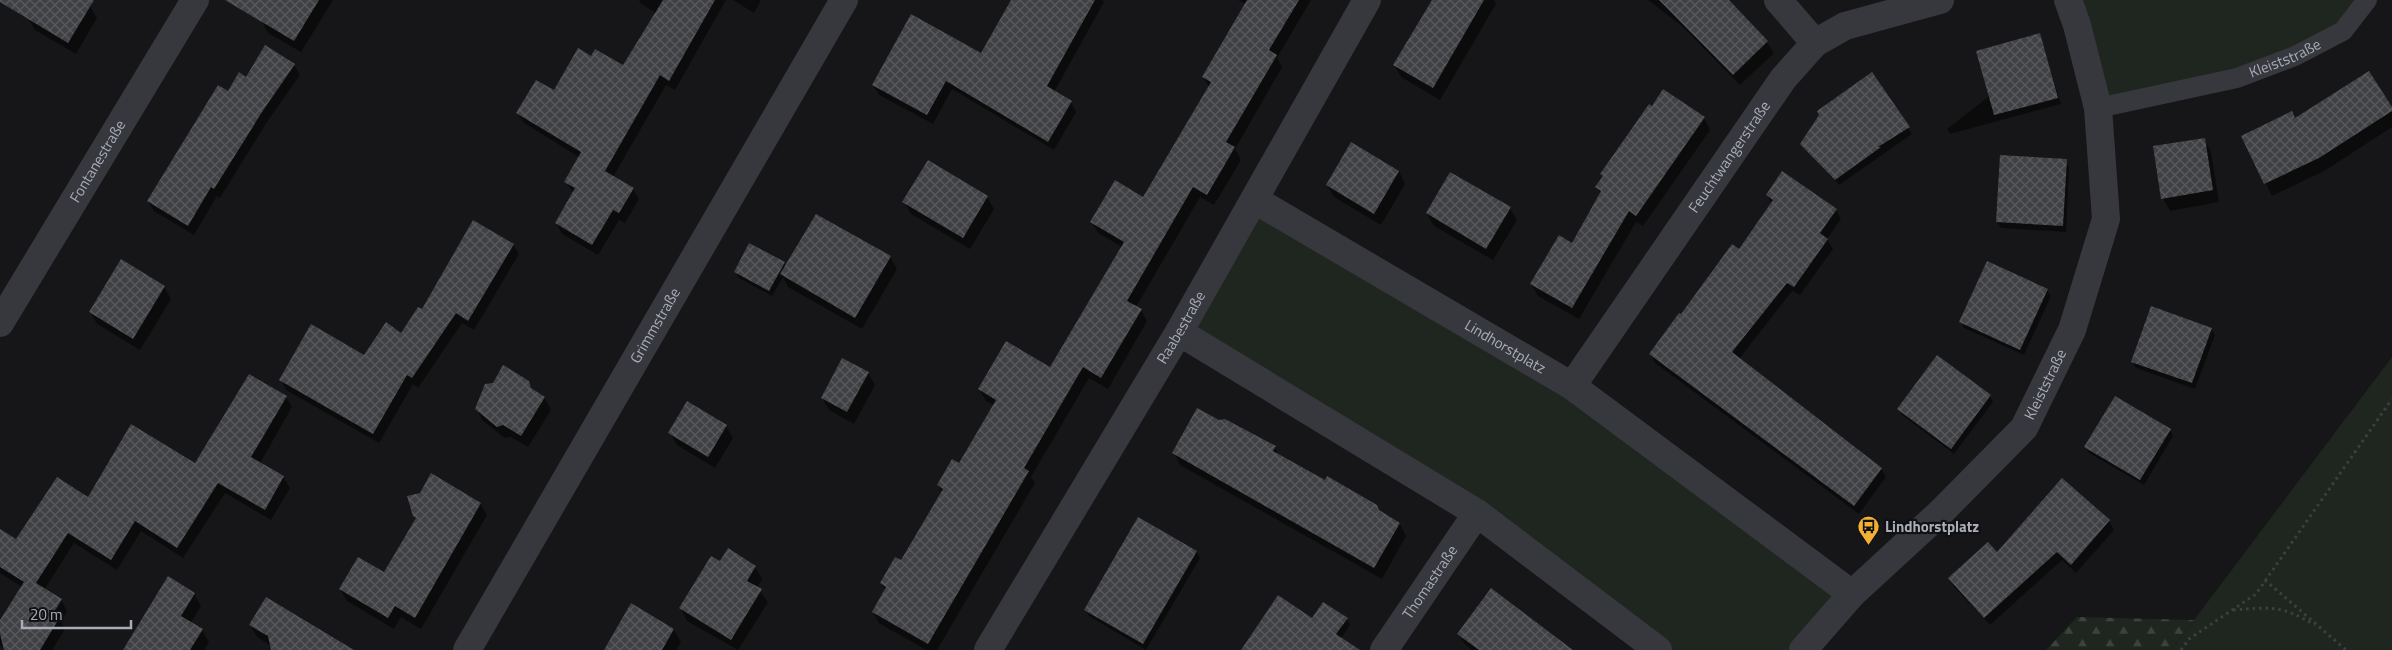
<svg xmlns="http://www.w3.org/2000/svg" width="2392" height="650" viewBox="0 0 2392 650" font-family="'Titillium Web',sans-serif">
<defs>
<pattern id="forest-firs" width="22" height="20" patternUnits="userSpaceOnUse" patternTransform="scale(1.25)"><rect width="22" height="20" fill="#1e261f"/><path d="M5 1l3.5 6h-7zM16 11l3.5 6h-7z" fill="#3c433d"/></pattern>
<pattern id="building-cross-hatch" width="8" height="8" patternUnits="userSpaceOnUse" patternTransform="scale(1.25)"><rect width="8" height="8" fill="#404145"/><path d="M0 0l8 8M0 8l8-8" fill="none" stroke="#595a5e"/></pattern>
</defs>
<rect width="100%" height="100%" fill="#161618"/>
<g fill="#1e261f">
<path d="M2075,0h288l-23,29 -104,44 -135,29z"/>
<path d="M1257,205l305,179 284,210 -48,56h-133l-479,-319z"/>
<path d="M2392,357v293h-221l23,-30z"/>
</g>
<path fill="url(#forest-firs)" d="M2077,617l117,3 -23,30h-125z"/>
<g fill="#0007" fill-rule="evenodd">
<path d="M39,0h41l10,6 7,12 -21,36 -41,-24 -7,-12z"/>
<path d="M267,0h66l-32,52 -33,-19 -7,-13z"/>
<path d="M639,0h87l-51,90 -9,-5 -53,92 20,12 6,10 -14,24 -6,-3 -21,35 -36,-21 -6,-11 18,-30 -9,-11 14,-25 -55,-34 -7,-10 38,-21 37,-34 32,9 32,-54 -15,-9z"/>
<path d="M733,0h28l-7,13z"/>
<path d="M1012,0h90l2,2 -50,90 17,10 5,10 -22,38 -102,-61 -19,35 -54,-29 -6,-10 109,-31z"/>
<path d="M1238,0h73l-34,58 5,9 -47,82 6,11 -27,45 -14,-8 -64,110 5,3 6,11 -39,68 -19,-11 -58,99 4,6 -98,167h-11l-47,-27 -6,-11 12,-22 -4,-7 21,-21 40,-69 -4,-8 21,-21 35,-59 -8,-4 -7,-12 71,-20 72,-122 -24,-14 -6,-11 52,-24 65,-111 -6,-10 43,-73z"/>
<path d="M1433,0h61l2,4 -56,96 -39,-23 -7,-12z"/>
<path d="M1648,0h79l40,42 7,11 -34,32 -57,-58z"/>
<path d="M2039,35l22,69 -111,30 -3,-5 64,-50z"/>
<path d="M294,65l6,10 -33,47 -47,76 -3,-2 -23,39 -40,-24 -6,-10 80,-109 18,-14z"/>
<path d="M1871,74l41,60 -73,51 -38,-41z"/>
<path d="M2392,109v18l-66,43 -54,26 -29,-60 52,-16z"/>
<path d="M1704,118l6,12 -67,96 -7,-4 -57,97 -41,-23 -7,-12 41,-39 29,-51 -4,-7 7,-10 -2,-3z"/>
<path d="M2204,140l7,12 8,50 -49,9 -7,-13z"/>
<path d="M2066,160l3,7 -3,65 -65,-4 -4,-6z"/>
<path d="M1399,171l6,13 -24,41 -47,-28 -7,-12z"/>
<path d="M1767,195l69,15 5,9 -14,20 6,10 -33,46 -8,-4 -53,68 142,109 5,9 -27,37 -204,-151 -5,-9 89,-103 33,-47z"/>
<path d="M987,197l7,12 -24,40 -59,-35 -7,-12z"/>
<path d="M1510,208l7,12 -24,40 -59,-34 -7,-12z"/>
<path d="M513,244l6,10 -45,76 -12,-7 -44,65 -5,-4 -34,59 -93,-53 -5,-10 83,-24 37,-21 21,-24z"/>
<path d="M890,257l7,12 -35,60 -74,-42 -5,-10 -11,19 -33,-18 -4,-6 49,-9 2,4z"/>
<path d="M122,261l42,26 7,12 -31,51 -43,-26 -7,-12z"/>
<path d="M2047,290l4,6 -27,59 -60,-27 -3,-6z"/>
<path d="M2211,329l4,6 -20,54 -59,-21 -4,-6z"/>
<path d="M868,373l7,12 -21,39 -25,-14 -7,-12z"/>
<path d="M528,382l6,9 10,6 7,13 -23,37 -17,-10 -6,1 -22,-17 -7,-12z"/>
<path d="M1990,396l3,6 -39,52 -52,-39 -3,-6z"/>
<path d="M286,397l6,10 -32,56 23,14 7,11 -19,32 -46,-27 -42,65 -42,-27 -24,39 -43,-27 -30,47 17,10 6,11 -6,10 4,8 -13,21h-47l-5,-5v-22l22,-36 -22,-14v-42l17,10 71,-42 108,-34zM58,603h3l-10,16 -2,-1z"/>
<path d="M1219,421l56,26 4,9 121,68 6,12 -24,43 -202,-114 -6,-12z"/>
<path d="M726,426l7,12 -18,30 -38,-23 -7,-12z"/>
<path d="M2170,430l3,6 -29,49 -55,-32 -3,-6z"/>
<path d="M2062,480l47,41 5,9 -38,43 -14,-13 -72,65 -36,-38 -5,-9 48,-24z"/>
<path d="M480,503l7,12 -66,114 -20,-12 -7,12 -47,-28 -7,-12 44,-15 32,-54 -2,-4z"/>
<path d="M1139,519l58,33 3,6 -54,92 -57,-34 -3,-6z"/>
<path d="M720,563l35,4 7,12 -5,9 11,14 -30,48 -51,-29 -6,-12z"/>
<path d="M194,594l7,12 -10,17 11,7 7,12 -5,8h-69z"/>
<path d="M1347,619l3,6 -17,25h-91l70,-30z"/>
<path d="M250,625l91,25h-69l-1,-4 -14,-9z"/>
<path d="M674,630l7,12 -5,8h-65z"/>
<path d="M1458,634l112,16h-98l-7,-6z"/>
</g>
<g fill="url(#building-cross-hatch)">
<path d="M0,0h94l-26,43 -68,-41z"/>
<path d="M225,0h94l-25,41z"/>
<path d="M663,0h52l-46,81 -9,-6 -55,96 29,17 -15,25 -6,-3 -21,35 -37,-22 20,-35 -11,-6 17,-30 -65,-39 20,-33 18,10 24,-42 13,8 4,-7 28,16z"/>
<path d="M1011,0h84l-48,86 25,15 -24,41 -102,-61 -19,34 -55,-30 39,-71 70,39z"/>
<path d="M1247,0h52l-30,50 8,5 -51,87 9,5 -28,48 -14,-8 -66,114 15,8 -28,47 -13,22 -18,-11 -59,101 5,3 -101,173 -56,-32 14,-25 -6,-4 15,-26 6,3 42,-71 -6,-4 15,-26 7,4 37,-63 -18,-11 28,-48 44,26 74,-125 -34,-20 25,-42 28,17 68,-115 -9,-5z"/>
<path d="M1432,0h52l-51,88 -40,-23z"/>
<path d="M1659,0h70l39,41 -35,34z"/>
<path d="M2040,33l18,65 -64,17 -18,-64z"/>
<path d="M265,45l30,19 -33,48 -48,77 -3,-2 -23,39 -41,-25 71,-116 10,6 11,-19 7,5z"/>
<path d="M2369,71l23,36v4l-73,47 -55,26 -23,-48 51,-25 3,7z"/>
<path d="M1872,72l38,55 -32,20h3l-46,33 -35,-36 19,-29 -2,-4z"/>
<path d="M1663,89l42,28 -69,99 -7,-5 -57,97 -42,-24 29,-49 13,8 29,-52 -6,-4 8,-11 -3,-2 49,-70 3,2z"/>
<path d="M2205,138l8,52 -52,9 -8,-53z"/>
<path d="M1351,142l48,29 -25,43 -48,-29z"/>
<path d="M2000,155l67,4 -4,67 -67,-4z"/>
<path d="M928,160l60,36 -25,42 -61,-36z"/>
<path d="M1782,171l55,38 -17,24 8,6 -34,48 -7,-4 -55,69 150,116 -28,38 -205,-152 30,-41 2,1 51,-70 7,5 34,-49 -7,-5z"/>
<path d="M1450,172l61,35 -25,42 -60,-36z"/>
<path d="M816,214l75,42 -36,62 -75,-44z"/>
<path d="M473,220l41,24 -46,77 -12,-8 -44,65 -5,-3 -34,59 -94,-54 32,-56 53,31 22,-33 15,11 17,-26 4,2z"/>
<path d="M749,243l36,19 -16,29 -35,-19z"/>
<path d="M121,259l44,27 -32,53 -44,-27z"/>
<path d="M1987,261l61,28 -28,61 -61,-28z"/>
<path d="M2151,306l61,22 -20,55 -61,-21z"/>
<path d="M1937,355l54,40 -40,54 -54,-40z"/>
<path d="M842,358l27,14 -22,40 -26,-14z"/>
<path d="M503,365l26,16 2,7 14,9 -24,39 -18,-11 -6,2 -22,-18 10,-25 8,-1z"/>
<path d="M249,374l38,22 -36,61 33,19 -19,34 -47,-27 -41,65 -42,-27 -24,39 -43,-27 -32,50 26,16 -9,14 7,4 -20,33h-36l-4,-16v-14l24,-38 -24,-15v-38l16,10 41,-62 31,20 43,-73 64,39z"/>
<path d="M2115,396l56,33 -31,51 -56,-33z"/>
<path d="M687,401l40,24 -19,32 -40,-24z"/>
<path d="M1197,408l22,12 6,-1 51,27 -3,5 52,29 2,-4 50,29 2,5 21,13 -26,45 -202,-115z"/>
<path d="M431,473l50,30 -66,115 -20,-12 -7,12 -49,-29 19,-32 26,15 32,-54 -3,-2 -6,-20 13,-3z"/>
<path d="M2062,478l48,42 -39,45 -14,-13 -73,66 -36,-40 40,-36 9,10z"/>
<path d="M1138,517l59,34 -54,93 -59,-34z"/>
<path d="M728,548l28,18 -9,15 15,8 -31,51 -52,-32 32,-52 9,5z"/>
<path d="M168,576l27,17 -14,23 22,13 -13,21h-67z"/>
<path d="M1491,588l82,62h-94l-22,-16z"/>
<path d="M1278,595l34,23 11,-16 25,16 -12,16 24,16h-119z"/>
<path d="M266,597l88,53h-83l-3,-14 -19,-11z"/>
<path d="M631,603l43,26 -12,21h-58z"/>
</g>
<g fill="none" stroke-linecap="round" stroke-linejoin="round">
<g stroke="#3d3f44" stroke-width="3" stroke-dasharray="2.5 4" stroke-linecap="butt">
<path d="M2265,580l81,70"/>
<path d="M2233,610c39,-3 47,-5 82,15"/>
<path d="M2181,650l8,-11 67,-45 136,-195"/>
</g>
<path stroke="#37383d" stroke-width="20" id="s1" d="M2098,108l139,-30 58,-22 48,-25 24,-31"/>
<g stroke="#37383d" stroke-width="28">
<path d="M1778,0l37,43"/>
<path id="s2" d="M1255,200l317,186 280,208"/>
<path d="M1179,332l298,181 181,137"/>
<path id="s3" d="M1572,386l211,-307 32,-36 30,-17 95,-26"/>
<path id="s4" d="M467,650l377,-650"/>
<path id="s5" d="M988,650l191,-318 188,-332"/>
<path id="s6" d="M1384,650l93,-137"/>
<path id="s7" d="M1803,650l49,-56 88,-81 84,-85 48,-98 34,-111 -8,-111 -21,-83 -9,-25"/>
</g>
<path stroke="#37383d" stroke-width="28" id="s8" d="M0,323l195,-323"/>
</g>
<defs>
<symbol id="bus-pin" viewBox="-11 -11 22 30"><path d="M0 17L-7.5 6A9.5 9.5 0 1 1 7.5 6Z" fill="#f2b134" stroke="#111113"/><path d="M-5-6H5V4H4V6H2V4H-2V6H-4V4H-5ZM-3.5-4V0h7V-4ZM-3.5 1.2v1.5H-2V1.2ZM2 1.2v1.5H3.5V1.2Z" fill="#111"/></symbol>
</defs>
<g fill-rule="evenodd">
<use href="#bus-pin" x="1856" y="514" width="25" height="34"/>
</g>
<g text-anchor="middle" stroke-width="4.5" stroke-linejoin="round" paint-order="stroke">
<g font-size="15" fill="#a8adb8" stroke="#111113">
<text dy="5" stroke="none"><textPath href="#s1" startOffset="194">Kleiststraße</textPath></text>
<text dy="5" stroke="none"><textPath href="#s3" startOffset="278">Feuchtwangerstraße</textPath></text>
<text dy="5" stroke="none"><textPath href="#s8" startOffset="189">Fontanestraße</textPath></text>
<text dy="5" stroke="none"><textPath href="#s4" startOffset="375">Grimmstraße</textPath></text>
<text dy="5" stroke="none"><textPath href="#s5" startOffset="376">Raabestraße</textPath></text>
<text dy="5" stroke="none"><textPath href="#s2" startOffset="290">Lindhorstplatz</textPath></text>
<text dy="5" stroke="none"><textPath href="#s7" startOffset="362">Kleiststraße</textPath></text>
<text dy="5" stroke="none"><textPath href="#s6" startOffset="82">Thomastraße</textPath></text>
</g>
<g font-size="15" font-weight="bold" fill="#a8adb8" stroke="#111113" text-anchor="start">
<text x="1885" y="532">Lindhorstplatz</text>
</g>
</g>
<path d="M22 620v8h109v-8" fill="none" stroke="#a8adb8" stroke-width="2.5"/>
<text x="30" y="620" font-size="15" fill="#a8adb8" stroke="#111113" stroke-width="4" paint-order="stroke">20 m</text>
</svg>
